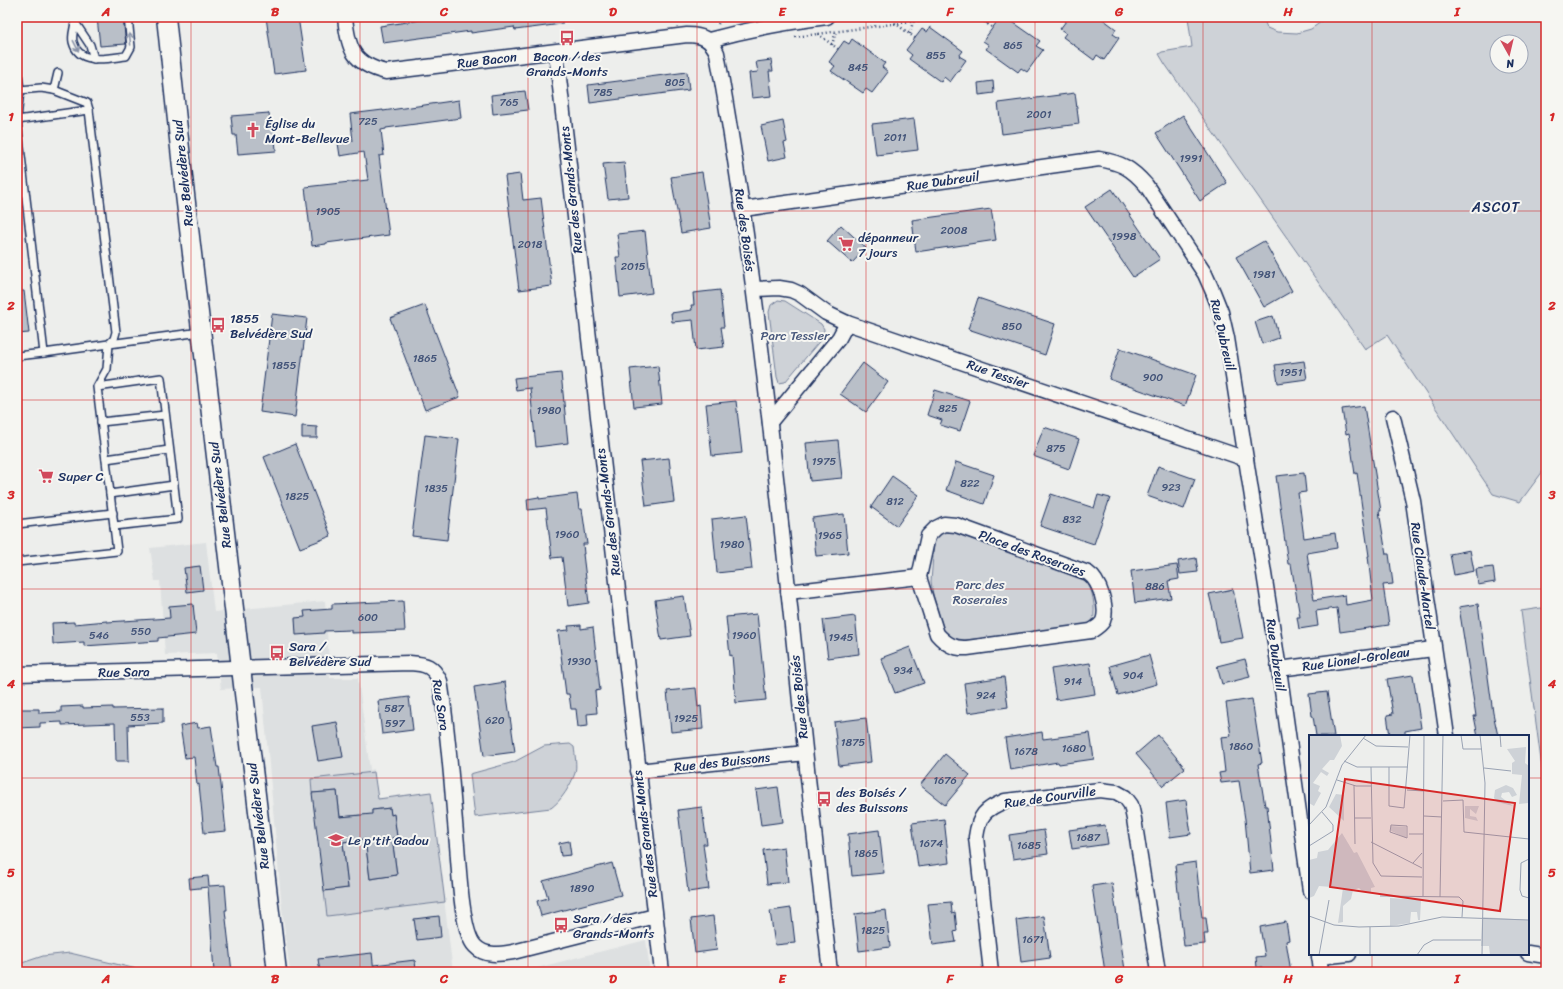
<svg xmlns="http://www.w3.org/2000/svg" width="1563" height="989" font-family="Sriracha,sans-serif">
<rect width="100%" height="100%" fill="#edeeec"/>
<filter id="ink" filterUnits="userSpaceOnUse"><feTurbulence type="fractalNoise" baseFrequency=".025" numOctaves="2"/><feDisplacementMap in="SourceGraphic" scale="8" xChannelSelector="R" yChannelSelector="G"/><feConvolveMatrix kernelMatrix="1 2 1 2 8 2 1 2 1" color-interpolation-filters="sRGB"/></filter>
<g filter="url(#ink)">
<!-- built -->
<g fill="#dde0e1">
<path d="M206,542L214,612L325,601L330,678H358L370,770L374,769L377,799L431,792L453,972H290L282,909L262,687L221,689L217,653L165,655L160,581H155L150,548Z"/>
<path d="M646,940L650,972H521L579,957Z"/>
</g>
<!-- green -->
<g fill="#ced2d7" stroke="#74809a" fill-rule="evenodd">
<path d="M1188,17H1263L1267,28L1277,32L1297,33L1311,29L1328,17H1546V467L1520,502L1493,494L1387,335L1365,349L1165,64L1159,54L1162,52L1192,47ZM1497,42H1521V66H1497Z"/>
<path d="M778,300L785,301L821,324L824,329L823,337L785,382L779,383L777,377L769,312L771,305Z"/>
<path d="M944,532H953L1085,580C1093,588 1096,609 1093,620L1088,624L976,639L964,640L953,638L944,631L933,595L931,581L934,544L936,538Z"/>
<path d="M1541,608L1546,610V798L1521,611Z"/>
<path d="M570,744L574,747C575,755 577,766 575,773C571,785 561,801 551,808L475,817L470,774L514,762L544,746Z"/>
<path d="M374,772L378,799L431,792L445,902L327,916L324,891L348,888L343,842L365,839L370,879L397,875L392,838L397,837L394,815H391L390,808L372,810L373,825L361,827L360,815L340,817L337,791L312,793L311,779Z"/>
<path d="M70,953L149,972H21L19,964L43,956Z"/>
</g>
<!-- building -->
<g fill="#b9bfc8" stroke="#1b2f5e">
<path d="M97,17H123L126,44L100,46Z"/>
<path d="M266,17H298L306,70L274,74Z"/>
<path d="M442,17H562V24L515,30L514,27L471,33V31L383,43L380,26Z"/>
<path d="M1069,17H1100L1116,29L1113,34L1119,38L1104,60L1097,55L1094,60L1063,37L1066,33L1060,29Z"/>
<path d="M1007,18L1040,41L1036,46L1043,50L1027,72L1021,68L1018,72L986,49L989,45L983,41L999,19L1003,22Z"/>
<path d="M930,27L963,51L959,56L966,60L950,82L944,77L941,82L909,59L912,55L906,50L922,29L927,32Z"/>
<path d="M852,39L885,63L882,67L888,72L872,93L866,89L863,93L831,71L835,66L829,62L844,41L849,44Z"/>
<path d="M771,60L773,71H769L772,96L752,98L749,73L758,72L756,62Z"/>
<path d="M687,72L689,90L590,103L588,85Z"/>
<path d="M993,81L994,93L979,95L978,83Z"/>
<path d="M525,91L528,110L493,114L491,95Z"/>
<path d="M1075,93L1079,124L1002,134L998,103Z"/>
<path d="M459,100L461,118L386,128V129L381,130L384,155L379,156L389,235L326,243V244L312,246L305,187L368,180L364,152L340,156L338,143L353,141L350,114L383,110V111Z"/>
<path d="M269,113L270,123H274L276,151L238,154L236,135H233L231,116Z"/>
<path d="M1183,115L1227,183L1200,201L1156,133Z"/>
<path d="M914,119L918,150L876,155L872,124Z"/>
<path d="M783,121L787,142L784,143L787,157L768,161L761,126Z"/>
<path d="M624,162L628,197L608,199L603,164Z"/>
<path d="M702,172L711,228L681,233L671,177Z"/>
<path d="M520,174L523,200L541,198L552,286L519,290L505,176Z"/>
<path d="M1112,189L1160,259L1133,277L1085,207Z"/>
<path d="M991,209L996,240L916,252L912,220Z"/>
<path d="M841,225L866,248L852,263L827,241Z"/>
<path d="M645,231L652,293L620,297L616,257H620L617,234Z"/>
<path d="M1264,241L1292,291L1264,307L1236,257Z"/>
<path d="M720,290L724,327H721L724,347L696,350L693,320L672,322L671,313L692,310L691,305H694L693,293Z"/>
<path d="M17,291H24L29,333L17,334Z"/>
<path d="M978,298L1055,324L1045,355L968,329Z"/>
<path d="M425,305L460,397L425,410L390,318Z"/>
<path d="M272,314L307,318L295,417L260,412Z"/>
<path d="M1273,316L1279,338L1262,344L1255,322Z"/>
<path d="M1120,348L1196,375L1185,406L1109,379Z"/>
<path d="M1304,361L1307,379L1278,383L1275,365Z"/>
<path d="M863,363L888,382L866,412L840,394Z"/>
<path d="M658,366L662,404L634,407L630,369Z"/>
<path d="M561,373L568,443L536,447L530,388L516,390L514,378Z"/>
<path d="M935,390L970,401L960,431L940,425L942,420L927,415Z"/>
<path d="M736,401L742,453L712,456L706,404Z"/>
<path d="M1364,406L1381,511H1379L1386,554H1389L1393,584L1383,585L1389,625L1340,632L1337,608L1316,611L1318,626L1299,629L1297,617H1300L1291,564H1288L1276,476L1304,473L1306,492L1298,493L1304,538L1335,533L1337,548L1307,553L1314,600L1345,595L1346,605L1373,600L1368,556H1369L1357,473L1355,474L1349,433L1346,434L1342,409Z"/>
<path d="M302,426L317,427V438H302Z"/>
<path d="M1044,427L1079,439L1069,469L1033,456Z"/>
<path d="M425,435L459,439L447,540L412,536Z"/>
<path d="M838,440L842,478L810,481L806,443Z"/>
<path d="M295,444L331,536L300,548L264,457Z"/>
<path d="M669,458L674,502L646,506L640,461Z"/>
<path d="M956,462L994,475L984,504L946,490Z"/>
<path d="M1158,466L1195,479L1184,509L1147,496Z"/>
<path d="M892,476L919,495L897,526L871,507Z"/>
<path d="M577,494L579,509H582L587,544H583L584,554H583L589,603L568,606L562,557L552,558L546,508L528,510L527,499L539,497V499Z"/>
<path d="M1051,494L1094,508L1098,495L1110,498L1094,544L1040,526Z"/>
<path d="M844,514L848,553L816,556L812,518Z"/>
<path d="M746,515L752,569L717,573L712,519Z"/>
<path d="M1470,550L1474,571L1454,575L1450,554Z"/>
<path d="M1196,558L1198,572L1180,574L1178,561Z"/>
<path d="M1177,565L1179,579L1168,581L1171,598L1135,603L1131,571Z"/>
<path d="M200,566L203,590L187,592L184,568Z"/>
<path d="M1493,567L1495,582L1478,585L1476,569Z"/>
<path d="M1233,589L1243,638L1219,642L1214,614L1209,594Z"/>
<path d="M684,596L690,636L661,640L655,600Z"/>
<path d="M403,601L405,631L351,633V630L324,631V633L296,635L295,618L305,617L304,611L332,609V604Z"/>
<path d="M193,604L196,634L158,638V641L84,646V642L53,644L52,623L74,622V624L107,621V622L170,618L169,606Z"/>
<path d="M1478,604L1493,713L1498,736H1478L1474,716H1476L1459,607Z"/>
<path d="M757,614L766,700L736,703L732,655L730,656L726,617Z"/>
<path d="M855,616L859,654L828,658L823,620Z"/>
<path d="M581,625V629L593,627L600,690L595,691L597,713L587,714L588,726L578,727L576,709H571L569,694H566L558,631L569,630L568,626Z"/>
<path d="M910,647L924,683L895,693L881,658Z"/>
<path d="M1149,655L1157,684L1118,695L1110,666Z"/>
<path d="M1245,659L1250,677L1222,684L1217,666Z"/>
<path d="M1090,663L1095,694L1056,700L1051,669Z"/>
<path d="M1413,675L1421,728L1405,731V735L1390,736L1387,715L1393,714L1387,679Z"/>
<path d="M1004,677L1008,707L968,713L964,683Z"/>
<path d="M505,682L515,752L484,756L474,687Z"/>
<path d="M696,688L698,707L701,706L703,729L671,732L667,691Z"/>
<path d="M1327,692L1334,736H1316L1313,716H1312L1309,694Z"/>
<path d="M409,697L413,730L382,734L378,701Z"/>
<path d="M1252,699L1262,763L1258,764L1265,806H1267L1274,870L1250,873L1245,819L1239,781L1221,783L1219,773L1225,772L1221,737L1231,736L1226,703Z"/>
<path d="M83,706V708L113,707V709L163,708V723L128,725L129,761H116L115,723L62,725V722L40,723V727L17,728V709H39V713L61,712V707Z"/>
<path d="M866,718L871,762L839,766L834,722Z"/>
<path d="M337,722L343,757L318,761L312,726Z"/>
<path d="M197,723L198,728L211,726L217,767H219L226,831L204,833L199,784L197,785L194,757L185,758L180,726Z"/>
<path d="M1042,732L1043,739L1090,733L1094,759L1059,764L1058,762L1010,770L1005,738Z"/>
<path d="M1158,735L1185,768L1163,786L1136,754Z"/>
<path d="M945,754L970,775L945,805L920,785Z"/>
<path d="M778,787L783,822L761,825L756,790Z"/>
<path d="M337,791L340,817L372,814V810L390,808L391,815L394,814L397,837L392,838L397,875L370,879L365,839L343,842L348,888L324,891L312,793Z"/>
<path d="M1186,800L1191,834L1170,837L1166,803Z"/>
<path d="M702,807L707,844H703L709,889L688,892L678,810Z"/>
<path d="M944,819L949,863L918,867L912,823Z"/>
<path d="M1105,825L1108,844L1072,849L1069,830Z"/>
<path d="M879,830L884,873L852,876L848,834Z"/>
<path d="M1044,830L1048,854L1013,859L1009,835Z"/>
<path d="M569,841L571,855L561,856L559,843Z"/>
<path d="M784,847L788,882L767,884L763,850Z"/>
<path d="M1196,862L1202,918H1206L1208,934H1204L1205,944L1184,946L1175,865Z"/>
<path d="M612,863L621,895L541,916L537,901L548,898L543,881Z"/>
<path d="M208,876L209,886L225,885L227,910H225L232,972H214L208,887L190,889L189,878Z"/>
<path d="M1112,883L1125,970L1105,972L1092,886Z"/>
<path d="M951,902L952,913L955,912L957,931L954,932L956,942L933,945L928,904Z"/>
<path d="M791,908L795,943L775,945L770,911Z"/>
<path d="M886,910L890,947L859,951L855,914Z"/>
<path d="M439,916L441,937L417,940L414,919Z"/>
<path d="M713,916L717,950L695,953L691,919Z"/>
<path d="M1044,916L1050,958L1021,962L1016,920Z"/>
<path d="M1286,922L1289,940L1286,941L1291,972H1263L1262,967L1257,968L1256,957L1265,956L1260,927Z"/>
<path d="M372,953L374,972H320L318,959Z"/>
<path d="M415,960L416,972H375L374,965Z"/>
</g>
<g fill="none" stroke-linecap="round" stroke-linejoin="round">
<!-- service casing -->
<g stroke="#1b2f5e" stroke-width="10">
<g id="service">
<path d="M75,17C76,26 71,34 73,42C79,66 109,58 126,56L131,47L128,17"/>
<path d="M76,24L90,45L94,59"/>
<path d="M17,65L20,90L17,119"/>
<path d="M20,90L41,88L54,90L87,103L89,110"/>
<path d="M54,90L58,73"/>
<path d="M17,120L89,110L116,332L114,339L109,344L44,353L17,121"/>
<path d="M17,356L44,353"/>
<path d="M97,387L161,378L178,519L114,526L97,387L107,369L109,344L201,332"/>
<path d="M101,422L165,415"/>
<path d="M106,459L169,450"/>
<path d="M110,494L174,485"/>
<path d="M17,524L113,513"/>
<path d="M17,562L117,551L114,526"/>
</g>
</g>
<!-- minor casing -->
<g stroke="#1b2f5e" stroke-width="17">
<g id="minor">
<path d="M345,17C348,49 353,64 386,72L687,35C702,35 711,39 717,53C751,240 771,428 791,616C803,735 816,853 830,972"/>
<path d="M709,40C749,29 786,22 827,17"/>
<path d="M556,52L662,972"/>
<path d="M743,209L1099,159C1122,163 1131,168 1146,185L1205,274L1213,292L1221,312L1227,338L1279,669L1310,891"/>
<path d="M754,289L779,288L791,290L800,294L826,313L847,323L1246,459"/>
<path d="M1393,417L1413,501L1447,736"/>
<path d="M770,422L839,338L847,323"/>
<path d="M944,524L956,525L1088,573C1100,581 1108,608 1103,621C1100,626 1096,628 1091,631L967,648C954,649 946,644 937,634L919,577L928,536L936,528Z"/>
<path d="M788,592L919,577"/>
<path d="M1279,669L1433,649"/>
<path d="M17,674L410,663C426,664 433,666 440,681C449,735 452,791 457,845C459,867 461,932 475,946C485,957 500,954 513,952L655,916"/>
<path d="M638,771L805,753"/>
<path d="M1528,953L1546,956"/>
<path d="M1319,954L1321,972"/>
<path d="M1319,957L1349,954"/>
<path d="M991,972L976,837C979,815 985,809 1005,801L1100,790L1116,792L1125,797L1131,805L1134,819L1158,972"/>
</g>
</g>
<!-- tertiary casing -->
<g stroke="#1b2f5e" stroke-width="21">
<path id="tertiary" d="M166,17L184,186L277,972"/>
</g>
<!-- path -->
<g stroke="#1b2f5e" stroke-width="2.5" stroke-dasharray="1 3" stroke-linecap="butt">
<path d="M978,17L993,28"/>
<path d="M895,23L915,38"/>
<path d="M718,24L722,17"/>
<path d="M987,24L989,17"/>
<path d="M818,34L838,49"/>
<path d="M910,34L913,21"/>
<path d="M795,37L945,17"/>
<path d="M832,45L836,31"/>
</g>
<!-- service -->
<use href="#service" stroke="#f6f6f2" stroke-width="7"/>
<!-- minor -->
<use href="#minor" stroke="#f6f6f2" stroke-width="14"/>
<!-- tertiary -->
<use href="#tertiary" stroke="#f6f6f2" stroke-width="18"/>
</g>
<!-- one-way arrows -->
<defs><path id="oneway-shaft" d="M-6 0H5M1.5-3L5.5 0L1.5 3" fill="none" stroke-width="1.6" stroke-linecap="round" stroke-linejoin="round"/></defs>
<g stroke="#8892a8">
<use href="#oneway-shaft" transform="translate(130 39) rotate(-96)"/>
<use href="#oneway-shaft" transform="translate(76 46) rotate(63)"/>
</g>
</g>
<!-- grid -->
<path fill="none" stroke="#d62828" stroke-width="1" stroke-opacity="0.55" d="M191,17V972M360,17V972M528,17V972M697,17V972M866,17V972M1035,17V972M1203,17V972M1372,17V736M17,211H1546M17,400H1546M17,589H1546M17,778H1310M1528,778H1546M1372,954V972"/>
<!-- icons -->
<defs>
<g id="bus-bare" transform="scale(1.2)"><path d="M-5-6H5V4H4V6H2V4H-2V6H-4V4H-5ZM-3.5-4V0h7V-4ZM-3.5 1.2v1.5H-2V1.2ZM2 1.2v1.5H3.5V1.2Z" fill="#d1495b" stroke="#f6f6f2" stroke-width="2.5" paint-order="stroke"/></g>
<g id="church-bare" transform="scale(1.2)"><path d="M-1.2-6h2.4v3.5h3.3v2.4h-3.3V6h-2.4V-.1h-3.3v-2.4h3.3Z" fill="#d1495b" stroke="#f6f6f2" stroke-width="2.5" paint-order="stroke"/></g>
<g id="supermarket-bare" transform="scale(1.2)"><path d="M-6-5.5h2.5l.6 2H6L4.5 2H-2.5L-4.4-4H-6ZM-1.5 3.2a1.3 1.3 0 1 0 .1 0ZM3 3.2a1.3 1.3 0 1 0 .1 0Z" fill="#d1495b" stroke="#f6f6f2" stroke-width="2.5" paint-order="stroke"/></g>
<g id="school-bare" transform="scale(1.2)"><path d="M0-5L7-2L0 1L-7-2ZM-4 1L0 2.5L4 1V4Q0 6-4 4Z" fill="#d1495b" stroke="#f6f6f2" stroke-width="2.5" paint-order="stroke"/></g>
</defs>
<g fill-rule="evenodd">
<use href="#bus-bare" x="567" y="38"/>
<use href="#church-bare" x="253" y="130"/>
<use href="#supermarket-bare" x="846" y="244"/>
<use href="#bus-bare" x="218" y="325"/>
<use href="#supermarket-bare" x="46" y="476"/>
<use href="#bus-bare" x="277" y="653"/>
<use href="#bus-bare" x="824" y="799"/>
<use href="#school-bare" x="336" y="840"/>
<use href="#bus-bare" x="561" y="925"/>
</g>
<g text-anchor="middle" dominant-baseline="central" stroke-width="4" stroke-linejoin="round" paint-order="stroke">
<!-- number labels -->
<g font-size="11" fill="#425378">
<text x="1013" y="45">865</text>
<text x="936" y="55">855</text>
<text x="858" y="67">845</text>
<text x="675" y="82">805</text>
<text x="603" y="92">785</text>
<text x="509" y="102">765</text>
<text x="1039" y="114">2001</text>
<text x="368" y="121">725</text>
<text x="895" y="137">2011</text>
<text x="1191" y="158">1991</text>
<text x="328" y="211">1905</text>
<text x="954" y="230">2008</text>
<text x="1124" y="236">1998</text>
<text x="530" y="244">2018</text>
<text x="633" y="266">2015</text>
<text x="1264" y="274">1981</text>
<text x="1012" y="326">850</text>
<text x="425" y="358">1865</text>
<text x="284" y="365">1855</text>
<text x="1291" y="372">1951</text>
<text x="1153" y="377">900</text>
<text x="948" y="408">825</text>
<text x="549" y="410">1980</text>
<text x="1056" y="448">875</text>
<text x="824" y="461">1975</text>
<text x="970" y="483">822</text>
<text x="1171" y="487">923</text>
<text x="436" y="488">1835</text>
<text x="297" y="496">1825</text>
<text x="895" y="501">812</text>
<text x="1072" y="519">832</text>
<text x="567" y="534">1960</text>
<text x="830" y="535">1965</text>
<text x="732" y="544">1980</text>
<text x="1155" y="586">886</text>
<text x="368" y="617">600</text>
<text x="141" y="631">550</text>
<text x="99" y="635">546</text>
<text x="744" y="635">1960</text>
<text x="841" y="637">1945</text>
<text x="579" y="661">1930</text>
<text x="903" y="670">934</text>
<text x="1133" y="675">904</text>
<text x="1073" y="681">914</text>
<text x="986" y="695">924</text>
<text x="394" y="708">587</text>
<text x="140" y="717">553</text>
<text x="686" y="718">1925</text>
<text x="495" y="720">620</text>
<text x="395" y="723">597</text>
<text x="853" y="742">1875</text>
<text x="1241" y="746">1860</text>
<text x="1074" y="748">1680</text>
<text x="1026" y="751">1678</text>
<text x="945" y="780">1676</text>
<text x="1088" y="837">1687</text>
<text x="931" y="843">1674</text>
<text x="1029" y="845">1685</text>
<text x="866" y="853">1865</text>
<text x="582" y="888">1890</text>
<text x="873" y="930">1825</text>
<text x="1033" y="939">1671</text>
</g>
<!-- poi labels -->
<g font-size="13" fill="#1b2f5e" stroke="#f6f6f2" text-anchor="start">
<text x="567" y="56" text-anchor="middle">Bacon / des<tspan x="567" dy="15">Grands-Monts</tspan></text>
<text x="265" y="123">Église du<tspan x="265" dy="15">Mont-Bellevue</tspan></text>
<text x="858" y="237">dépanneur<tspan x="858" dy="15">7 jours</tspan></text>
<text x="230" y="318">1855<tspan x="230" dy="15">Belvédère Sud</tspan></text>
<text x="58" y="476">Super C</text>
<text x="289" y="646">Sara /<tspan x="289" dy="15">Belvédère Sud</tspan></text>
<text x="836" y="792">des Boisés /<tspan x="836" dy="15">des Buissons</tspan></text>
<text x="348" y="840">Le p'tit Gadou</text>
<text x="573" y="918">Sara / des<tspan x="573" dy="15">Grands-Monts</tspan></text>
</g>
<!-- street labels -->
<g font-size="13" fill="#1b2f5e" stroke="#f6f6f2">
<text transform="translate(487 60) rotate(-7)">Rue Bacon</text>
<text transform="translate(183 173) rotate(-96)">Rue Belvédère Sud</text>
<text transform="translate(943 181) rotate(-8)">Rue Dubreuil</text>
<text transform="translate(571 190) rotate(-96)">Rue des Grands-Monts</text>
<text transform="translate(745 230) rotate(82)">Rue des Boisés</text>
<text transform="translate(1223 335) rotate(77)">Rue Dubreuil</text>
<text transform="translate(998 374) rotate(19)">Rue Tessier</text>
<text transform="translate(220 495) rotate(-97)">Rue Belvédère Sud</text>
<text transform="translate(608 512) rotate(-97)">Rue des Grands-Monts</text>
<text transform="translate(1032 553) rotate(20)">Place des Roseraies</text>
<text transform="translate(1423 576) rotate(82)">Rue Claude-Martel</text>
<text transform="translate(1276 655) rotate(82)">Rue Dubreuil</text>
<text transform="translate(1356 659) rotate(-8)">Rue Lionel-Groleau</text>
<text transform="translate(124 672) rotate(-1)">Rue Sara</text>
<text transform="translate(799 697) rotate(-96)">Rue des Boisés</text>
<text transform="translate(441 705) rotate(81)">Rue Sara</text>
<text transform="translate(722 762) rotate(-6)">Rue des Buissons</text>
<text transform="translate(1050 797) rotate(-8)">Rue de Courville</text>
<text transform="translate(258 816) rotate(-97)">Rue Belvédère Sud</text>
<text transform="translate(645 834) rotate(-97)">Rue des Grands-Monts</text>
</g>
<!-- park labels -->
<g font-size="13" fill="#48587c" stroke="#f6f6f2">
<text x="795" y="335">Parc Tessier</text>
<text x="980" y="584">Parc des<tspan x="980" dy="15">Roseraies</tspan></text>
</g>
<!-- neighbourhood labels -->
<g font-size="14" letter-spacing="1" fill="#1b2f5e" stroke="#f6f6f2">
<text x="1496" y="207">ASCOT</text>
</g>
</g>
<!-- overview -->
<g transform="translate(1309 735)">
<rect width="220" height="220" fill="#edeeec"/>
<path d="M0,0H31L33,11L25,25H21L13,34L20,38L18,41L12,37L4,48L11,51L9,56L12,58L5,71L0,68ZM217,12L216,28L220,31V65L219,68L210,69L213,40L203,39V28L206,26L198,14ZM197,50L204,53L208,60L203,62L200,57L193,58L192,62L204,71L188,67L185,63L186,55ZM27,59L35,60V86L20,72ZM156,71H170L167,79L161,74V81L167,82L169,86L156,83ZM82,91L97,92V103L82,96ZM33,98L45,118L48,117L66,152L62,153V158L54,157L50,153L44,155L42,164L34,171V187L29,188L34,153L10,151L5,161L0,163V125L8,123L9,117L19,115ZM81,163L112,165L111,185H109L108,177H102L101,188L81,191ZM173,182L220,185V220H181L180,211H172Z" fill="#ced2d7"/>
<path fill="none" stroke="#99a2b3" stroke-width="1" d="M152,0L154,14H173M171,0L176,48L173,220M191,0L192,12M54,3L67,11L99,12M35,26L48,32H99M62,32L64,128L72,141L113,142M80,32V71L95,73L101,0M175,33L202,36M28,45L47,51H62M45,50L46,109M98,55L115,56M134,66L154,65L155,97L220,104M115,81L133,82M45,83H62M0,90L17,72L33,30L57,0M82,90L98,91V103L81,97ZM100,99H114M62,107L113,133M0,111L24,96V90L13,77M220,124L212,128L211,155L213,161L220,163M104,128L113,118M71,161L150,162L154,166L153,182M114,161L115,0M131,162L134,0M0,181L25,190L50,192L90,191L133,182L220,185M10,220L20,165M61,220V192M108,220L115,210L124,205H172"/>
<path fill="#d62828" fill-opacity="0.15" stroke="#d62828" stroke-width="2" d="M36,44L206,68L191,176L21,152Z"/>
<rect width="220" height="220" fill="none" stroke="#1b2f5e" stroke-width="2"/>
</g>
<!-- margin -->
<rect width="1563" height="989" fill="none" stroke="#f6f6f2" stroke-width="44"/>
<!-- north arrow -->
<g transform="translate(1509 54) rotate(172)"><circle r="19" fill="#f6f6f2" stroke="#9ea6b7"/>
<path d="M0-3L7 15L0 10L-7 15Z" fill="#d1495b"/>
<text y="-6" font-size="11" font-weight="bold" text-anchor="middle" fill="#1b2f5e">N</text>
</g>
<rect x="22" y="22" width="1519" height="945" fill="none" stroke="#d62828" stroke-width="1.5"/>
<g font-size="13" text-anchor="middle" font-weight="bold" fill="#d62828">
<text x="106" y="16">A</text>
<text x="275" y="16">B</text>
<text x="444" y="16">C</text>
<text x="613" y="16">D</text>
<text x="782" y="16">E</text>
<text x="950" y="16">F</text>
<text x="1119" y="16">G</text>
<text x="1288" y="16">H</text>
<text x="1457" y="16">I</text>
<text x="11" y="121">1</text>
<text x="1552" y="121">1</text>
<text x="11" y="310">2</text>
<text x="1552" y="310">2</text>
<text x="11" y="499">3</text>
<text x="1552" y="499">3</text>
<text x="11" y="688">4</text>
<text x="1552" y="688">4</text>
<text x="11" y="877">5</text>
<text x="1552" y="877">5</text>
<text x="106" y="983">A</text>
<text x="275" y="983">B</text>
<text x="444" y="983">C</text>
<text x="613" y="983">D</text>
<text x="782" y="983">E</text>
<text x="950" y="983">F</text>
<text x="1119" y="983">G</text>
<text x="1288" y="983">H</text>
<text x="1457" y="983">I</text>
</g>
</svg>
